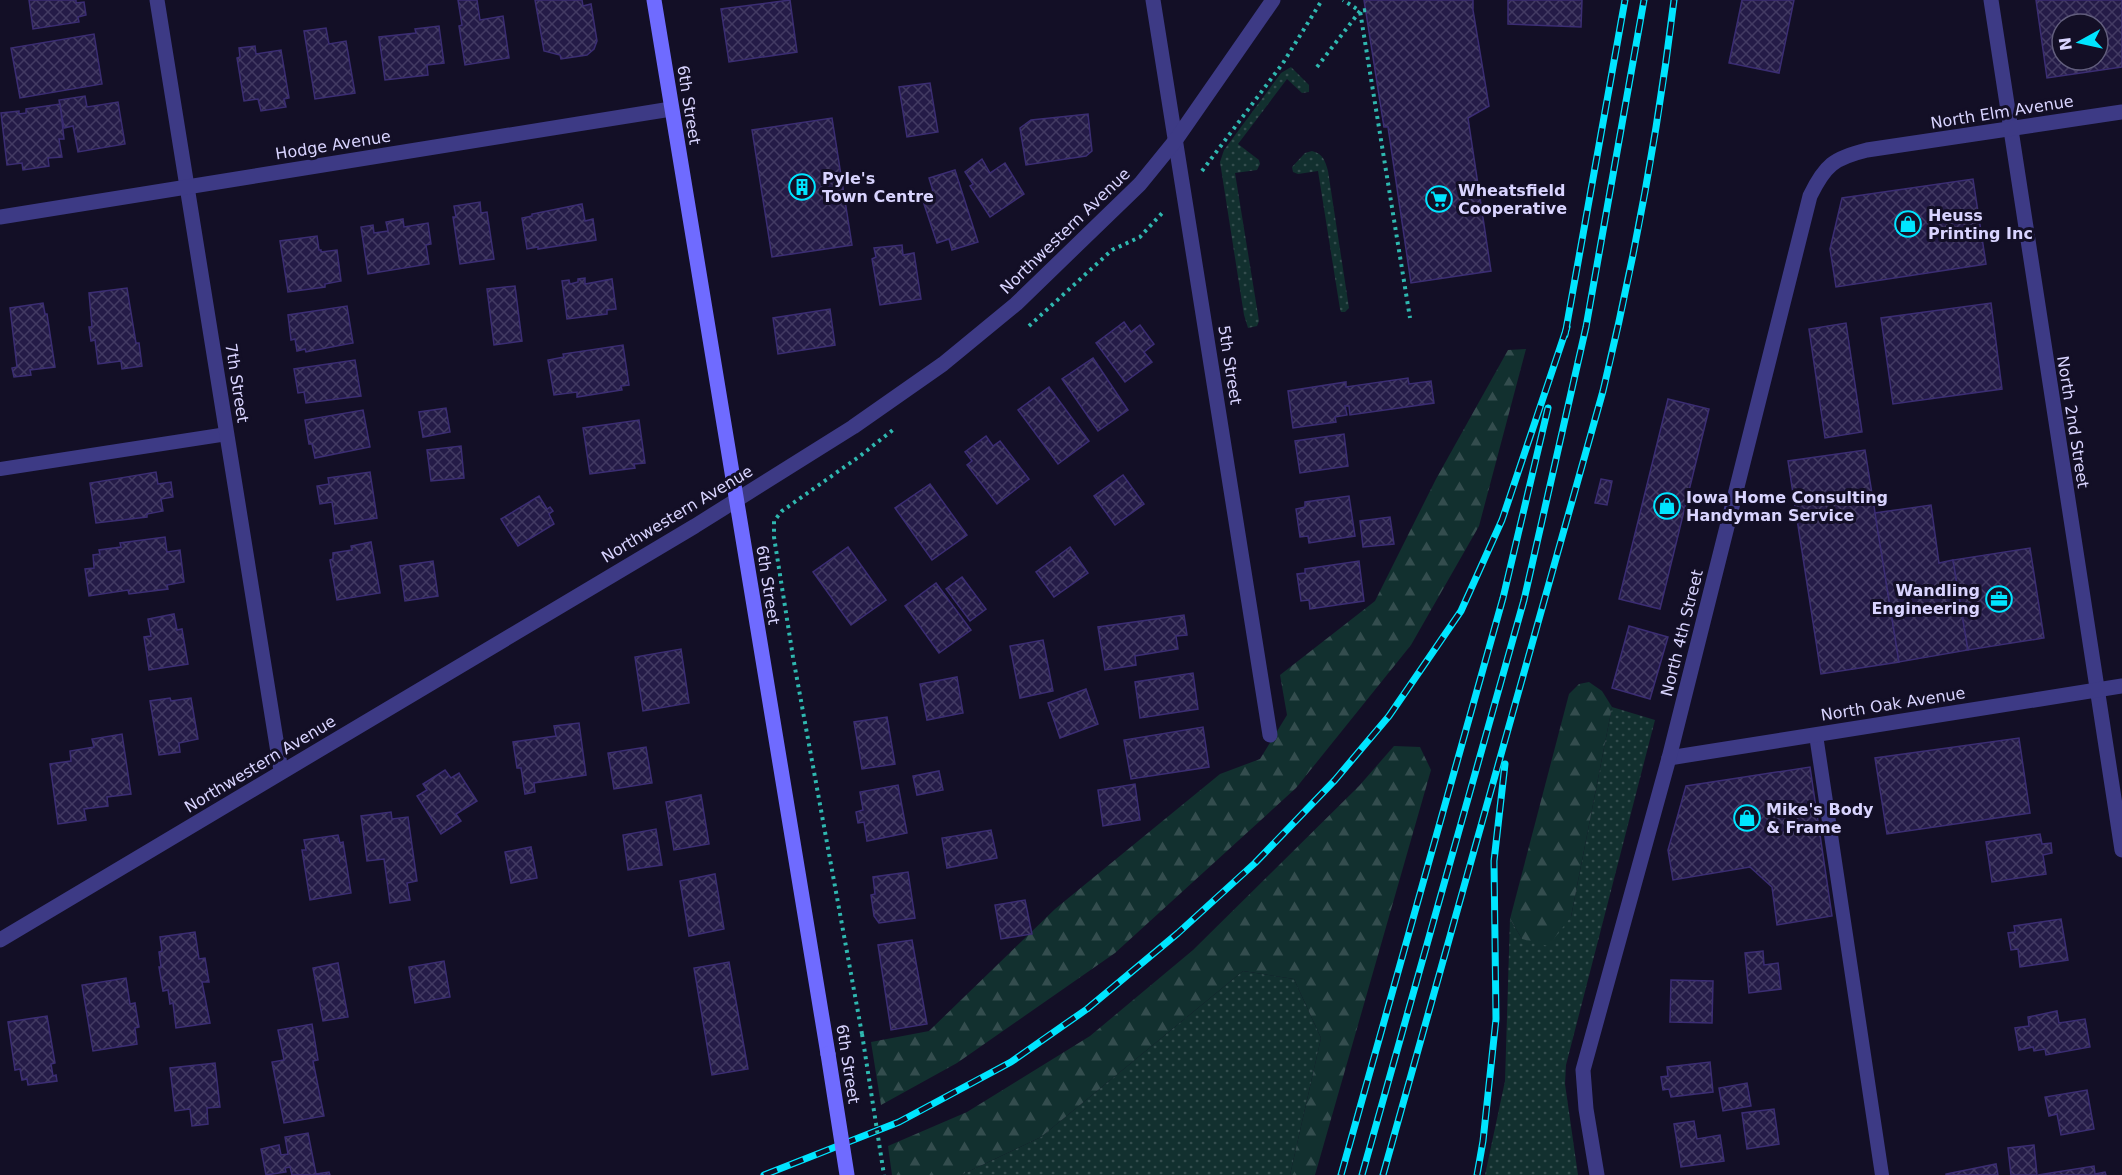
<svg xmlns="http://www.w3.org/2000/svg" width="2122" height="1175" font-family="'DejaVu Sans',sans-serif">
<defs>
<pattern id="grass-dots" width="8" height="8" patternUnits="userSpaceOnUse" patternTransform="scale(1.5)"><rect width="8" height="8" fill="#12302f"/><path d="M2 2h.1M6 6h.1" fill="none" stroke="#344d4e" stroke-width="1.8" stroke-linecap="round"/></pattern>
<pattern id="forest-firs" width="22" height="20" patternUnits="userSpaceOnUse" patternTransform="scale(1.5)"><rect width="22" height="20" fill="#12302f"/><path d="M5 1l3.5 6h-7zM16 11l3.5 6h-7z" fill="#344d4e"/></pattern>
<pattern id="building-cross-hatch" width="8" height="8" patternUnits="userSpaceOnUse" patternTransform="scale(1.5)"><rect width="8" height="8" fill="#241b47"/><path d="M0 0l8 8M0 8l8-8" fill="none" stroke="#433b63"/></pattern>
</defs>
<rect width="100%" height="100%" fill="#130f26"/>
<!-- grass -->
<g fill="url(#grass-dots)">
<path d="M1291,67L1309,85V92L1302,93L1287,79L1238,144L1259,160L1260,164L1257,170L1235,173L1259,321L1257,326L1248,328L1244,315L1220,162L1224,150L1281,73Z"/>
<path d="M1312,151C1323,154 1325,160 1328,171L1349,308L1345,312H1341L1340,309L1318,171L1298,174L1293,172L1292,167L1305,153Z"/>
<path d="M1612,707L1655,720L1566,1065L1565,1084L1578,1175H1485L1505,1081L1510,919L1522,939L1571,917Z"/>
<path d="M1243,971L1294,979L1321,1038L1290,1175H961L1041,1137Z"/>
</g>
<!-- forest -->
<g fill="url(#forest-firs)">
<path d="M1526,349L1479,526L1411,645L1296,788L1115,953L957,1063L881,1105L871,1042L929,1031L1055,909L1220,774L1260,759L1287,715L1280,675L1375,601L1436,479L1508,350Z"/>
<path d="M1589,682L1602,691L1612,707L1571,917L1548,946L1522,939L1510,919L1569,694L1579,684Z"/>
<path d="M1394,746L1420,747L1431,770L1315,1175H1290L1321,1038L1294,979L1243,971L1041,1137L961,1175H892L888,1146L967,1112L1090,1036L1193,950L1359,786Z"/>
</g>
<!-- building -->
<g fill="url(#building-cross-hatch)" stroke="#3b2d73" stroke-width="1.5" fill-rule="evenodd">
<path d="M29,0H76V3L84,2L86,15L78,17L79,22L33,29Z"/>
<path d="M458,0H477L480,20L503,16L509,58L465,65L459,26L462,25Z"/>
<path d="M535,0H582L583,6L591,4L597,41L594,49L587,55L561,59L560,55L544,51Z"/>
<path d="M790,0L797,52L729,62L721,9Z"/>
<path d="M1364,0H1473V10L1489,106L1468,118L1491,271L1411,283L1388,127H1384Z"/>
<path d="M1508,0H1582L1581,27L1508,24Z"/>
<path d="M1742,0H1794L1779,73L1729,63Z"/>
<path d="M2036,0H2122V67L2047,78ZM2062,24H2098V60H2062Z"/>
<path d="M439,26L444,63L427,65L428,75L385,80L379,37L416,33L415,29Z"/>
<path d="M326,28L329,44L346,41L355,93L315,99L304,31Z"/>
<path d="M94,34L102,84L20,98L11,48Z"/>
<path d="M255,46L256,54L281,50L289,98L284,99L286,107L261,111L258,99L244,101L237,58L240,57L239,48Z"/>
<path d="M930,83L938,132L907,137L899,87Z"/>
<path d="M85,96L87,107L118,102L125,144L78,152L73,126L64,128L59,100Z"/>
<path d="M60,104L64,139H59L62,157L48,158L49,166L23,170L22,163L7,165L1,113L19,111V114L26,113V109Z"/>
<path d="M1088,114L1092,151L1086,156L1026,165L1020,128L1031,120Z"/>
<path d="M832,118L852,245L772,257L752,130Z"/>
<path d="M982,159L990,173L1005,163L1024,194L990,217L970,186L973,184L965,172Z"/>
<path d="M955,170L978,242L952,250L949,239L937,243L921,195L933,191L929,178Z"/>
<path d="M1973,179L1986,264L1836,287L1830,249L1842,198Z"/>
<path d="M480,202L481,213L487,212L494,259L460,264L453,217H456L454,206Z"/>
<path d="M582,204L585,221L593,219L596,240L538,249V247L527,249L522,218L532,216V214Z"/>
<path d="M403,219L404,227L428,223L431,244L426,245L429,264L368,274L361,227L373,225L374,233L388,231L386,222Z"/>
<path d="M317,236L319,250H321V252L337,250L341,281L325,284V287L288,292L280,241Z"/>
<path d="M902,245L903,255L914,253L921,299L880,305L872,259L876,257L874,248Z"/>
<path d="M585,278V284L612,279L616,309L607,310V314L567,319L562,281L569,280L570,284L578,282V279Z"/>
<path d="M515,286L522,341L494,345L487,289Z"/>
<path d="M127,288L136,343H139L142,366L122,369L121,361L98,364L95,340L91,341L89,327H92L89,293Z"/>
<path d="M43,303L45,314H47L55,367L30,370L31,375L14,377L12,368L17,367L10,308Z"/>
<path d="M1991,303L2002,389L1893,404L1881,318Z"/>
<path d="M347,306L353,343L306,352L305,349L297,351L295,339L291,340L288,315Z"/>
<path d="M830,309L835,345L778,354L773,318Z"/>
<path d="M1124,322L1131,332L1140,325L1154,344L1144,352L1152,362L1125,382L1096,343Z"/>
<path d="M1846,323L1862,432L1825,438L1809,329Z"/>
<path d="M623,345L629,385L621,386L622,390L577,397V392L554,395L548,360L564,357L563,354Z"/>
<path d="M1093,358L1128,410L1098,431L1062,379Z"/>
<path d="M355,360L361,396L306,403L304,392L298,393L294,369Z"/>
<path d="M1408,378L1409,384L1431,381L1434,403L1350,415L1349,406H1345L1347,415L1335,417L1336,422L1293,428L1288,391L1346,382V387Z"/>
<path d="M1049,387L1089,441L1058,464L1018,410Z"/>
<path d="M1668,399L1709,409L1660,609L1619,599Z"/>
<path d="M446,408L450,432L423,437L419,412Z"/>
<path d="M363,410L370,447L315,458L312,444H309L305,420Z"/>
<path d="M639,420L645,463L634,464L635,468L590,474L583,428Z"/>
<path d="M1344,434L1348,466L1300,473L1295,441Z"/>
<path d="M986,436L993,446L1000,441L1029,479L997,504L967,465L972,461L965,452Z"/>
<path d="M461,446L464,478L431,481L427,450Z"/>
<path d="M1865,450L1899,662L1821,674L1788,461Z"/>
<path d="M156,472L158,484L171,482L173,497L161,499L163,511L147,514V517L96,523L90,483Z"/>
<path d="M370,472L377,518L335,524L332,502L320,504L317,486L329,484L328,478Z"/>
<path d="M1123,475L1144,504L1115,525L1094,496Z"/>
<path d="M1601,479L1612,481L1607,505L1595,503Z"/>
<path d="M930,484L967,535L932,560L895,508Z"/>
<path d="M539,496L547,509L550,507L553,511L549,514L554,524L518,546L501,519Z"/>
<path d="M1349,496L1355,536L1309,543L1308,536L1300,537L1296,509L1305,507V502Z"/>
<path d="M1931,505L1939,563L1953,560L1968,650L1899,662L1875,513Z"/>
<path d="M1390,517L1394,544L1363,547L1360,521Z"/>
<path d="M165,537L167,552L180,550L184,582L167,585L168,589L129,594L128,590L89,596L85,569L94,568L93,555L100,554L99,550L121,547L120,543Z"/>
<path d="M371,542L380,593L337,600L330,560L333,559V553L352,550L351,546Z"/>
<path d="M848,547L886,600L851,625L813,572Z"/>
<path d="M1070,547L1088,573L1054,597L1036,572Z"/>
<path d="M2030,548L2044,638L1968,650L1953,560Z"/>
<path d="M433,561L438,596L405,601L400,566Z"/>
<path d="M1359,561L1364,601L1310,609L1309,600L1301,601L1297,574L1305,573V569Z"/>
<path d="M962,577L986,609L970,621L946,589Z"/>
<path d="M936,583L971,630L939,653L905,606Z"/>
<path d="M174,614L177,630L182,629L188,664L149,670L144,637L151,636L148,619Z"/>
<path d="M1184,615L1187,635L1176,636L1178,649L1135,656L1136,665L1105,670L1098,627Z"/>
<path d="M1629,626L1668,637L1650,699L1612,688Z"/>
<path d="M1043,640L1053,691L1020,698L1010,646Z"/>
<path d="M681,649L689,703L643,711L635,657Z"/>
<path d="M1193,673L1198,709L1140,718L1135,682Z"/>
<path d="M957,677L963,713L927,720L920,684Z"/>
<path d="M1086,689L1098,724L1060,738L1048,703Z"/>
<path d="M170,698L171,701L191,698L198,739L179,743L180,752L159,755L150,701Z"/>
<path d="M887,717L895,764L862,769L854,722Z"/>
<path d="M579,723L586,775L534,783L535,792L525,794L521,768H517L513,742L556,736L554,726Z"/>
<path d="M1203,727L1209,767L1131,779L1124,740Z"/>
<path d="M122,734L131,794L107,797L108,806L84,809L86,820L58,824L50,764L71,761L70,751L94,747L92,739Z"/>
<path d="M2019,738L2030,813L1887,834L1875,758Z"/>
<path d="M646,747L652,783L614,789L608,753Z"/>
<path d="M1810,767L1832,916L1777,925L1772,887L1750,867L1673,880L1668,850L1686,786Z"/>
<path d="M445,770L451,778L459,773L477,801L456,814L461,821L441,834L417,796L427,790L423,784Z"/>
<path d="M939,771L943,790L917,795L913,776Z"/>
<path d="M1135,784L1140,820L1103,826L1098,790Z"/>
<path d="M898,785L907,833L867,841L864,822L858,823L856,812L863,810L860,792Z"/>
<path d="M701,795L709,844L674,850L666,802Z"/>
<path d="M391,812L392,819L408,817L417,881L407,883L410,900L390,903L384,859L367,861L361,816Z"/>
<path d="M656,829L662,865L628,870L623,835Z"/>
<path d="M991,830L997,858L947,868L942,838Z"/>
<path d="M2040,834L2042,844L2051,843L2052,853L2043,855L2046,874L1992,882L1986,842Z"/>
<path d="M338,835L340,843L343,842L351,893L310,900L302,850H306L304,840Z"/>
<path d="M531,847L537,878L511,883L505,852Z"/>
<path d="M908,872L915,918L879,923L874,916L871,895L875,894L873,877Z"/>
<path d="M715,874L724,929L689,936L680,881Z"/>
<path d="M1025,900L1032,934L1001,939L995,905Z"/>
<path d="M2061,919L2068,960L2020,967L2018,949L2011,950L2008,933L2015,932L2014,926Z"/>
<path d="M195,932L199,959L205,958L209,982H202L210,1023L176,1028L173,1003L170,1004L168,990L163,991L159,967H161L159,952L162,951L160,937Z"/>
<path d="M912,940L927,1024L891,1030L878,945Z"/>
<path d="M1763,951L1764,965L1778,963L1781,989L1749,993L1745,953Z"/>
<path d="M444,961L450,997L415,1003L409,967Z"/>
<path d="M729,962L748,1069L712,1075L694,968Z"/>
<path d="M338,963L348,1017L323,1021L313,968Z"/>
<path d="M126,978L130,1004L135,1003L139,1027L135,1028L137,1044L93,1051L82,985Z"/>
<path d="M1671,980L1713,981L1712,1023L1670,1022Z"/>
<path d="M2057,1011L2059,1023L2085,1019L2090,1047L2046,1055L2045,1049L2034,1051L2033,1047L2019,1050L2015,1028L2029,1026L2028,1017Z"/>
<path d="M47,1016L55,1063L51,1064L53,1076L56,1075L57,1081L28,1085L27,1079L22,1080L20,1069L15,1070L8,1022Z"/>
<path d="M312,1024L318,1060L313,1061L324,1116L284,1123L272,1062L284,1060L278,1030Z"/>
<path d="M1710,1062L1713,1092L1671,1097L1669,1089L1663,1090L1661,1077L1668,1076L1667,1067Z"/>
<path d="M215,1063L220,1107L207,1108L208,1124L192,1126L190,1109L175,1111L170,1068Z"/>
<path d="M1747,1083L1751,1106L1723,1111L1719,1088Z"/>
<path d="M2087,1090L2094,1129L2061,1135L2057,1114L2049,1116L2045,1097Z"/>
<path d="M1774,1109L1779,1144L1747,1149L1742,1113Z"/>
<path d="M1694,1121L1697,1139L1720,1135L1724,1161L1681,1167L1674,1124Z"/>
<path d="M308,1133L316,1174L329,1172L330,1175H292L290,1167L285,1168L286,1172L266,1175L261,1149L279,1145L281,1155L288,1154L285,1137Z"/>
<path d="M2034,1145L2037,1175H2011L2008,1148Z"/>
<path d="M1996,1164L1998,1175H1946V1174Z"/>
<path d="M2094,1166L2095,1174L2105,1172L2106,1175H2038Z"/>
</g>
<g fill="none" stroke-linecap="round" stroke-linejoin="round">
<!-- path -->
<g stroke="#2fb8b0" stroke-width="4" stroke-dasharray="3 4.5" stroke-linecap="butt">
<path d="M1366,10L1360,11L1410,318"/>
<path d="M1317,67L1360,11L1343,0"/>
<path d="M1202,171L1283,63L1322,0"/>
<path d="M1029,326L1112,250L1140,237L1164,211"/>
<path d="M862,1034L793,657L774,537V521L782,511L860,456L894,429"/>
</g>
<!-- service -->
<g stroke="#3d3a85" stroke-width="14">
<path d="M0,469L227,434"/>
<path d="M1816,735L1882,1175"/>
</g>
<!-- minor -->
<g stroke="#3d3a85" stroke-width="15">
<path d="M157,0L281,771"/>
<path d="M1153,0L1270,735"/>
<path d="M1991,0L2122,850"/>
<path d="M0,217L671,109"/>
<path d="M1669,758L2122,686"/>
<path d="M1597,1175L1586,1109L1583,1070L1669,758L1810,196C1825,165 1834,158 1867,150L2122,112"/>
</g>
<!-- tertiary -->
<path stroke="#3d3a85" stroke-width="15" d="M0,940L695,526L853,427L943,364L1016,304L1140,184L1175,141L1273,0"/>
<!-- secondary -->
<path stroke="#6f6bff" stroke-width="15" d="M654,0L828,1054"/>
<!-- rail casing -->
<g stroke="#00e5ff" stroke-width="7">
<g id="rail">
<path d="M1565,335L1625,0"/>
<path d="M764,1175L899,1122L1011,1062L1087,1009L1178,933L1255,863L1335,780L1389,716L1461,611L1502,520L1567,327"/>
<path d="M1341,1175L1503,598L1548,408"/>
<path d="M1362,1175L1524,600L1586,327L1644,0"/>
<path d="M1383,1175L1603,391C1634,262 1658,132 1674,0"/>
<path d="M1477,1175L1483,1141L1496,1019L1494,861L1505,764"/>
</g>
</g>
<!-- rail -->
<use href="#rail" stroke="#130f26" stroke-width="4.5" stroke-dasharray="14" stroke-linecap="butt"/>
<!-- path-bridge -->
<path stroke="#2fb8b0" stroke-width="4" stroke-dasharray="3 4.5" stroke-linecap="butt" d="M862,1034L884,1175"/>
<!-- secondary-bridge -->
<path stroke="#6f6bff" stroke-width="15" d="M828,1054L847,1175"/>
</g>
<!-- icons -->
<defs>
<g id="building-ring" transform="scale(1.35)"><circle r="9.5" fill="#130f26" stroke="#00e5ff" stroke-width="1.5"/><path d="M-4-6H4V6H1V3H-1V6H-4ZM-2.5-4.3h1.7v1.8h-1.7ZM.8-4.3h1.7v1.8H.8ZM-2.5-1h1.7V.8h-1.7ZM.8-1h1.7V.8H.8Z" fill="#00e5ff"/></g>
<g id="supermarket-ring" transform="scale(1.35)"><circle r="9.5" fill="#130f26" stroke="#00e5ff" stroke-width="1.5"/><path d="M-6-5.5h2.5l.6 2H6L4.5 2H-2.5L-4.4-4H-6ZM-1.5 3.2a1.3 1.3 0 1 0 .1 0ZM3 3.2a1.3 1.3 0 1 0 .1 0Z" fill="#00e5ff"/></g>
<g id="shop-ring" transform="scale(1.35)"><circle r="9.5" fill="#130f26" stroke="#00e5ff" stroke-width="1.5"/><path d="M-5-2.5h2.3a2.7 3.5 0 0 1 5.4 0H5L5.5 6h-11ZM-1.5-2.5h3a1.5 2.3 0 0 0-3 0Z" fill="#00e5ff"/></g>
<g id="office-ring" transform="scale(1.35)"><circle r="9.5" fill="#130f26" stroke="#00e5ff" stroke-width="1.5"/><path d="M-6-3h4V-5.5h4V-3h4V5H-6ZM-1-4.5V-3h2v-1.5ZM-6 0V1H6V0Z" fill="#00e5ff"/></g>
</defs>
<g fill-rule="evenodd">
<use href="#building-ring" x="802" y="187"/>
<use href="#supermarket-ring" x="1439" y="199"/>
<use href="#shop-ring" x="1908" y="224"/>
<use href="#shop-ring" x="1667" y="506"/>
<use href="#office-ring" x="1999" y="599"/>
<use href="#shop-ring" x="1747" y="818"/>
</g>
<g text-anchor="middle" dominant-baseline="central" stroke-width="6" stroke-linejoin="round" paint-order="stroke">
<!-- street labels -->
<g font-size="16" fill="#d9d4ff" stroke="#130f26">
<text transform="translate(689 105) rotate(81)">6th Street</text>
<text transform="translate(2002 112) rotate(-9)">North Elm Avenue</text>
<text transform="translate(333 145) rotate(-9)">Hodge Avenue</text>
<text transform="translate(1065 231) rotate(-44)">Northwestern Avenue</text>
<text transform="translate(1230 365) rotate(81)">5th Street</text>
<text transform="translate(237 383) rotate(81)">7th Street</text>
<text transform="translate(2073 422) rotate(81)">North 2nd Street</text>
<text transform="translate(677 514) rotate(-31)">Northwestern Avenue</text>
<text transform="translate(768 585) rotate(81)">6th Street</text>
<text transform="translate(1682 633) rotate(-76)">North 4th Street</text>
<text transform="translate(1893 704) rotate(-9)">North Oak Avenue</text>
<text transform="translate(260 764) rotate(-31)">Northwestern Avenue</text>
<text transform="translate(848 1064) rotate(81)">6th Street</text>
</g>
<!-- poi labels -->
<g font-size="16" font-weight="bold" fill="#d9d4ff" stroke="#130f26" text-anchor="start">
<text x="822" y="178">Pyle's<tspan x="822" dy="18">Town Centre</tspan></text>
<text x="1458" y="190">Wheatsfield<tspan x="1458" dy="18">Cooperative</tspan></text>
<text x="1928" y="215">Heuss<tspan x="1928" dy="18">Printing Inc</tspan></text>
<text x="1686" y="497">Iowa Home Consulting<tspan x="1686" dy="18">Handyman Service</tspan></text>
<text x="1980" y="590" text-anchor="end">Wandling<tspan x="1980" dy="18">Engineering</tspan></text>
<text x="1766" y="809">Mike's Body<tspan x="1766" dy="18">&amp; Frame</tspan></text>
</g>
</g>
<!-- north arrow -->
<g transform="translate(2080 42) rotate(262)"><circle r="28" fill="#130f26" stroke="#625e7d" stroke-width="1.5"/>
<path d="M0-4.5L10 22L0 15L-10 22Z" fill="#00e5ff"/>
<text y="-9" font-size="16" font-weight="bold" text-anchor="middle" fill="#d9d4ff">N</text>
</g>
</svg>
